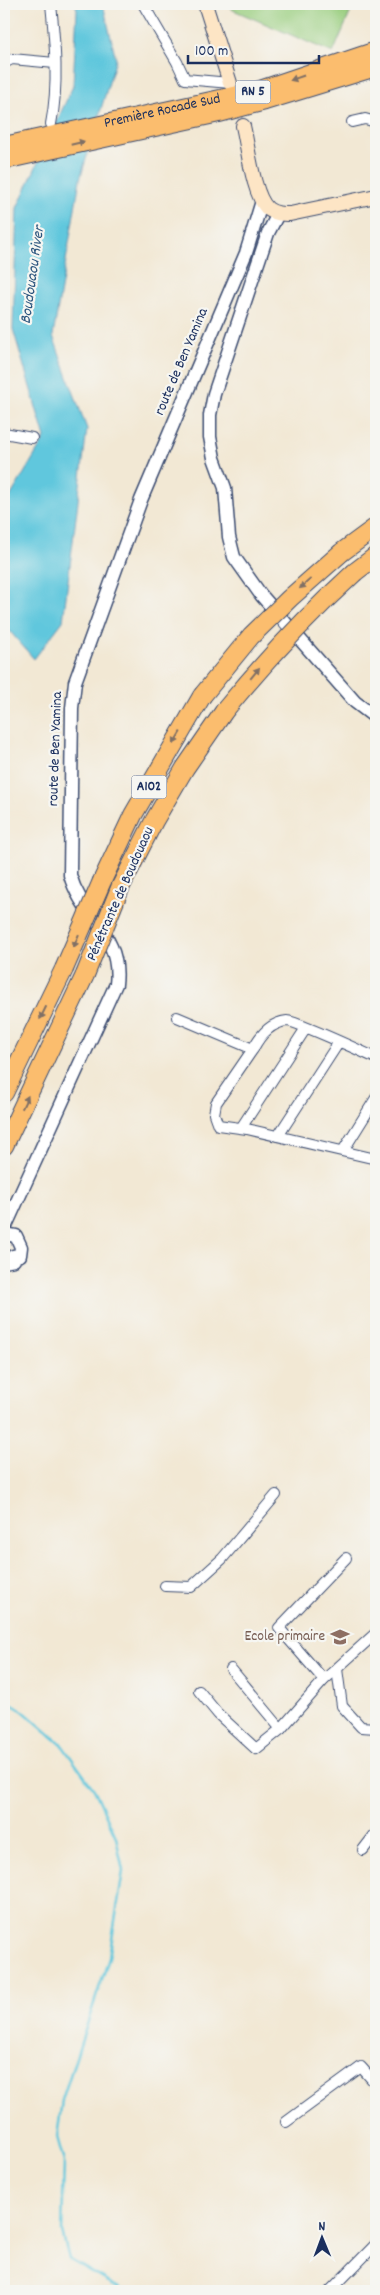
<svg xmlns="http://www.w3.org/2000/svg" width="380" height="2295" font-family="Dekko,sans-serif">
<rect width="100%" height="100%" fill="#f6f6f2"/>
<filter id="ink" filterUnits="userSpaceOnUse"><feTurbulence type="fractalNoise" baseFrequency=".02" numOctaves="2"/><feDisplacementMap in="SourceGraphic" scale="10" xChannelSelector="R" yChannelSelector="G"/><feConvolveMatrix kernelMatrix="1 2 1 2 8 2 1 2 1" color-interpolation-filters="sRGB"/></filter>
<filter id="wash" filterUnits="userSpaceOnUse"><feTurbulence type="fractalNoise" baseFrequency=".0096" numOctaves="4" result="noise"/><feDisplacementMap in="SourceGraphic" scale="20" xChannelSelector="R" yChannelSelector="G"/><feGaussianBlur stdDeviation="1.12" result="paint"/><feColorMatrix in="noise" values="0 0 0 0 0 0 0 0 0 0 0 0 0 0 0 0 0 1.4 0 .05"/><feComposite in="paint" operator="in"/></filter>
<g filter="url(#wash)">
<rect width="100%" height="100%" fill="#f2e8d4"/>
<!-- green -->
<path fill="#98cd7d" stroke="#5a7e6e" d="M228,4H354L333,53L231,9Z"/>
<!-- water -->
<path fill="#60c7dd" stroke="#3e7b9e" d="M75,4H103L116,59L80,179L53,336L87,429L63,621L34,659L6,627L4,628V507L45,438L13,329L17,208L73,86L77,9Z"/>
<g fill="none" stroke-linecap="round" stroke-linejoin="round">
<!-- stream -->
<path stroke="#60c7dd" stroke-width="2.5" d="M4,1700L23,1711L62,1745L95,1791L116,1837L123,1871L109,1958L62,2100L57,2137L64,2162L62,2232L69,2259L124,2291"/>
</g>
</g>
<g filter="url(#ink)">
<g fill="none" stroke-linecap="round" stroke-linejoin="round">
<!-- minor casing -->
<g stroke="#3b4b70" stroke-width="12">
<g id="minor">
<path d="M51,4C55,44 59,84 51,124"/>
<path d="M143,4L177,62L185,79L230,83"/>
<path d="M4,63L12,59L55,63"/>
<path d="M352,122L365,119L376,122"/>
<path d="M4,433L32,438"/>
<path d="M177,1017L253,1049L216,1103L214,1114L218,1125L247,1129L376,1159"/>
<path d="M253,1049C260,1035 270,1023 287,1021C295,1021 363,1052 376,1058"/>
<path d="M241,1128L306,1028"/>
<path d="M278,1136L339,1042"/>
<path d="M343,1151L376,1098"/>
<path d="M165,1586L191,1587L222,1559L276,1495"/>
<path d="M231,1669L281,1729"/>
<path d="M337,1669L342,1706L361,1727L376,1728"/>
<path d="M324,1680L279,1628L346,1558"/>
<path d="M199,1691L218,1714L256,1749L281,1729L324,1680L376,1633"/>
<path d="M363,1850L376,1833"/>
<path d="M286,2122L361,2067L376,2084"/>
<path d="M330,2291L376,2244"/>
</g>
</g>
<!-- tertiary casing -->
<g stroke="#3b4b70" stroke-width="15">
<g id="tertiary">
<path d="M278,214L268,233L214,394L210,415V437L214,458L225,488L229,537L234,557L261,595L355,702L376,718"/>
<path d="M4,1230L116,984C122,934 82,918 70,875L72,708L75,682L141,500L246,253L262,201"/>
<path d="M4,1234L16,1236L21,1247L20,1255L13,1256L14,1260L4,1262"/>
</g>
</g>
<!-- secondary casing -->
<g stroke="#3b4b70" stroke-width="16">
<g id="secondary">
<path d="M205,4L230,83"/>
<path d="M243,126C248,146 253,196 268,209C275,214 282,214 290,214L376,196"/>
</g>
</g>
<!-- motorway casing -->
<g stroke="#3b4b70" stroke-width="20">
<g id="motorway">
<path id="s1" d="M4,146L257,91L376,51"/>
<path d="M4,160L219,113L265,101L376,67"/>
<path d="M342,552L376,527"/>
<path d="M355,572L376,556"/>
<path d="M102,881L133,815L202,696"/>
<path d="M120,888L154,821L185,768L225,710"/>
<path d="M4,1093L64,969"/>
<path d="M4,1146L85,975"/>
</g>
</g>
<!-- minor -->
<use href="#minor" stroke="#fff" stroke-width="10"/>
<!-- tertiary -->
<use href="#tertiary" stroke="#fff" stroke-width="12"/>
<!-- secondary -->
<use href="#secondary" stroke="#fde5c5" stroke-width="14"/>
<!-- motorway -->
<use href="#motorway" stroke="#fbbd6e" stroke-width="18"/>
<!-- motorway-bridge casing -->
<g stroke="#3b4b70" stroke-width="20" stroke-linecap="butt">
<g id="motorway-bridge">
<path d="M202,696L251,636L290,598L342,552"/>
<path d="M225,710C265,661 308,615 355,572"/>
<path d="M64,969L102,881"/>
<path d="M85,975L120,888"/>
</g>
</g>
<!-- motorway-bridge -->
<use href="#motorway-bridge" stroke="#fbbd6e" stroke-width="18"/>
</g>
<!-- one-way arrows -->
<defs><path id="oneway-solid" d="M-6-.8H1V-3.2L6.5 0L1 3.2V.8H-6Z" transform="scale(1.25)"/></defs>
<g fill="#806f65">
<use href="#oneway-solid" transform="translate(297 78) rotate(161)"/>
<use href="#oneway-solid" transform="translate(78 143) rotate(-13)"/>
<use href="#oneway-solid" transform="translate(305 584) rotate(139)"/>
<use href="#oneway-solid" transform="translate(255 673) rotate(-51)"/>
<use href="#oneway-solid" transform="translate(177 738) rotate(120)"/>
<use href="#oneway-solid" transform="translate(76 941) rotate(113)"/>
<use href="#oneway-solid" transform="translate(43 1013) rotate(116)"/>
<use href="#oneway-solid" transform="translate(25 1102) rotate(-65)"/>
</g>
</g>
<!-- icons -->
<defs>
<g id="school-bare" transform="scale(1.5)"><path d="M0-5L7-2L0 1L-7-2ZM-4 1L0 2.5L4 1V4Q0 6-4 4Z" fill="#8d6e63" stroke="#f6f6f2" stroke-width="2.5" paint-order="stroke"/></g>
</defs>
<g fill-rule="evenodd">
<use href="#school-bare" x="340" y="1637"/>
</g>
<g text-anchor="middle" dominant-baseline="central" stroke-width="4.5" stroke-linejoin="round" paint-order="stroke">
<!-- shield labels -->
<g fill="#f6f6f2" stroke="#5d6b8a" stroke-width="1">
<rect x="235.5" y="80.5" width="35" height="23" rx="4"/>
<rect x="131.5" y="775.5" width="35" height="23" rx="4"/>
</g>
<g font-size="14" font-weight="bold" fill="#1b2f5e">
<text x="253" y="92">RN 5</text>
<text x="149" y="787">A102</text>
</g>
<!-- street labels -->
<g font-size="15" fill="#1b2f5e" stroke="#f6f6f2">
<text stroke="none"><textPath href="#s1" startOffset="162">Première Rocade Sud</textPath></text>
<text transform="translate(182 362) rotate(-67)">route de Ben Yamina</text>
<text transform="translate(56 749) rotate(-88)">route de Ben Yamina</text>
<text transform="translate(121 894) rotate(-66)">Pénétrante de Boudouaou</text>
</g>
<!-- education labels -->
<g font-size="15" fill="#785e54" stroke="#f6f6f2" text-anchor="end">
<text x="325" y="1637">Ecole primaire</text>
</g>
<!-- water labels -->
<g font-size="16" font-style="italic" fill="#2c557e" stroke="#f6f6f2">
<text transform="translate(33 275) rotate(-82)">Boudouaou River</text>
</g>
</g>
<!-- margin -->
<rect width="380" height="2295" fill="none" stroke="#f6f6f2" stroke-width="20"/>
<!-- north arrow -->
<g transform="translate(322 2238) rotate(359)" stroke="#f6f6f2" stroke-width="4" paint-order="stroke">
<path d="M0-4L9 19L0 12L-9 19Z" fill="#1b2f5e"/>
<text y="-8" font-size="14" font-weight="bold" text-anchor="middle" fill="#1b2f5e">N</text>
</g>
<!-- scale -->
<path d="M188 55v8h131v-8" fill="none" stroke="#1b2f5e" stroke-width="2.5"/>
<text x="195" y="55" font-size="15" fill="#1b2f5e" stroke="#f6f6f2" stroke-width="4" paint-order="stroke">100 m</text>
</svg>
